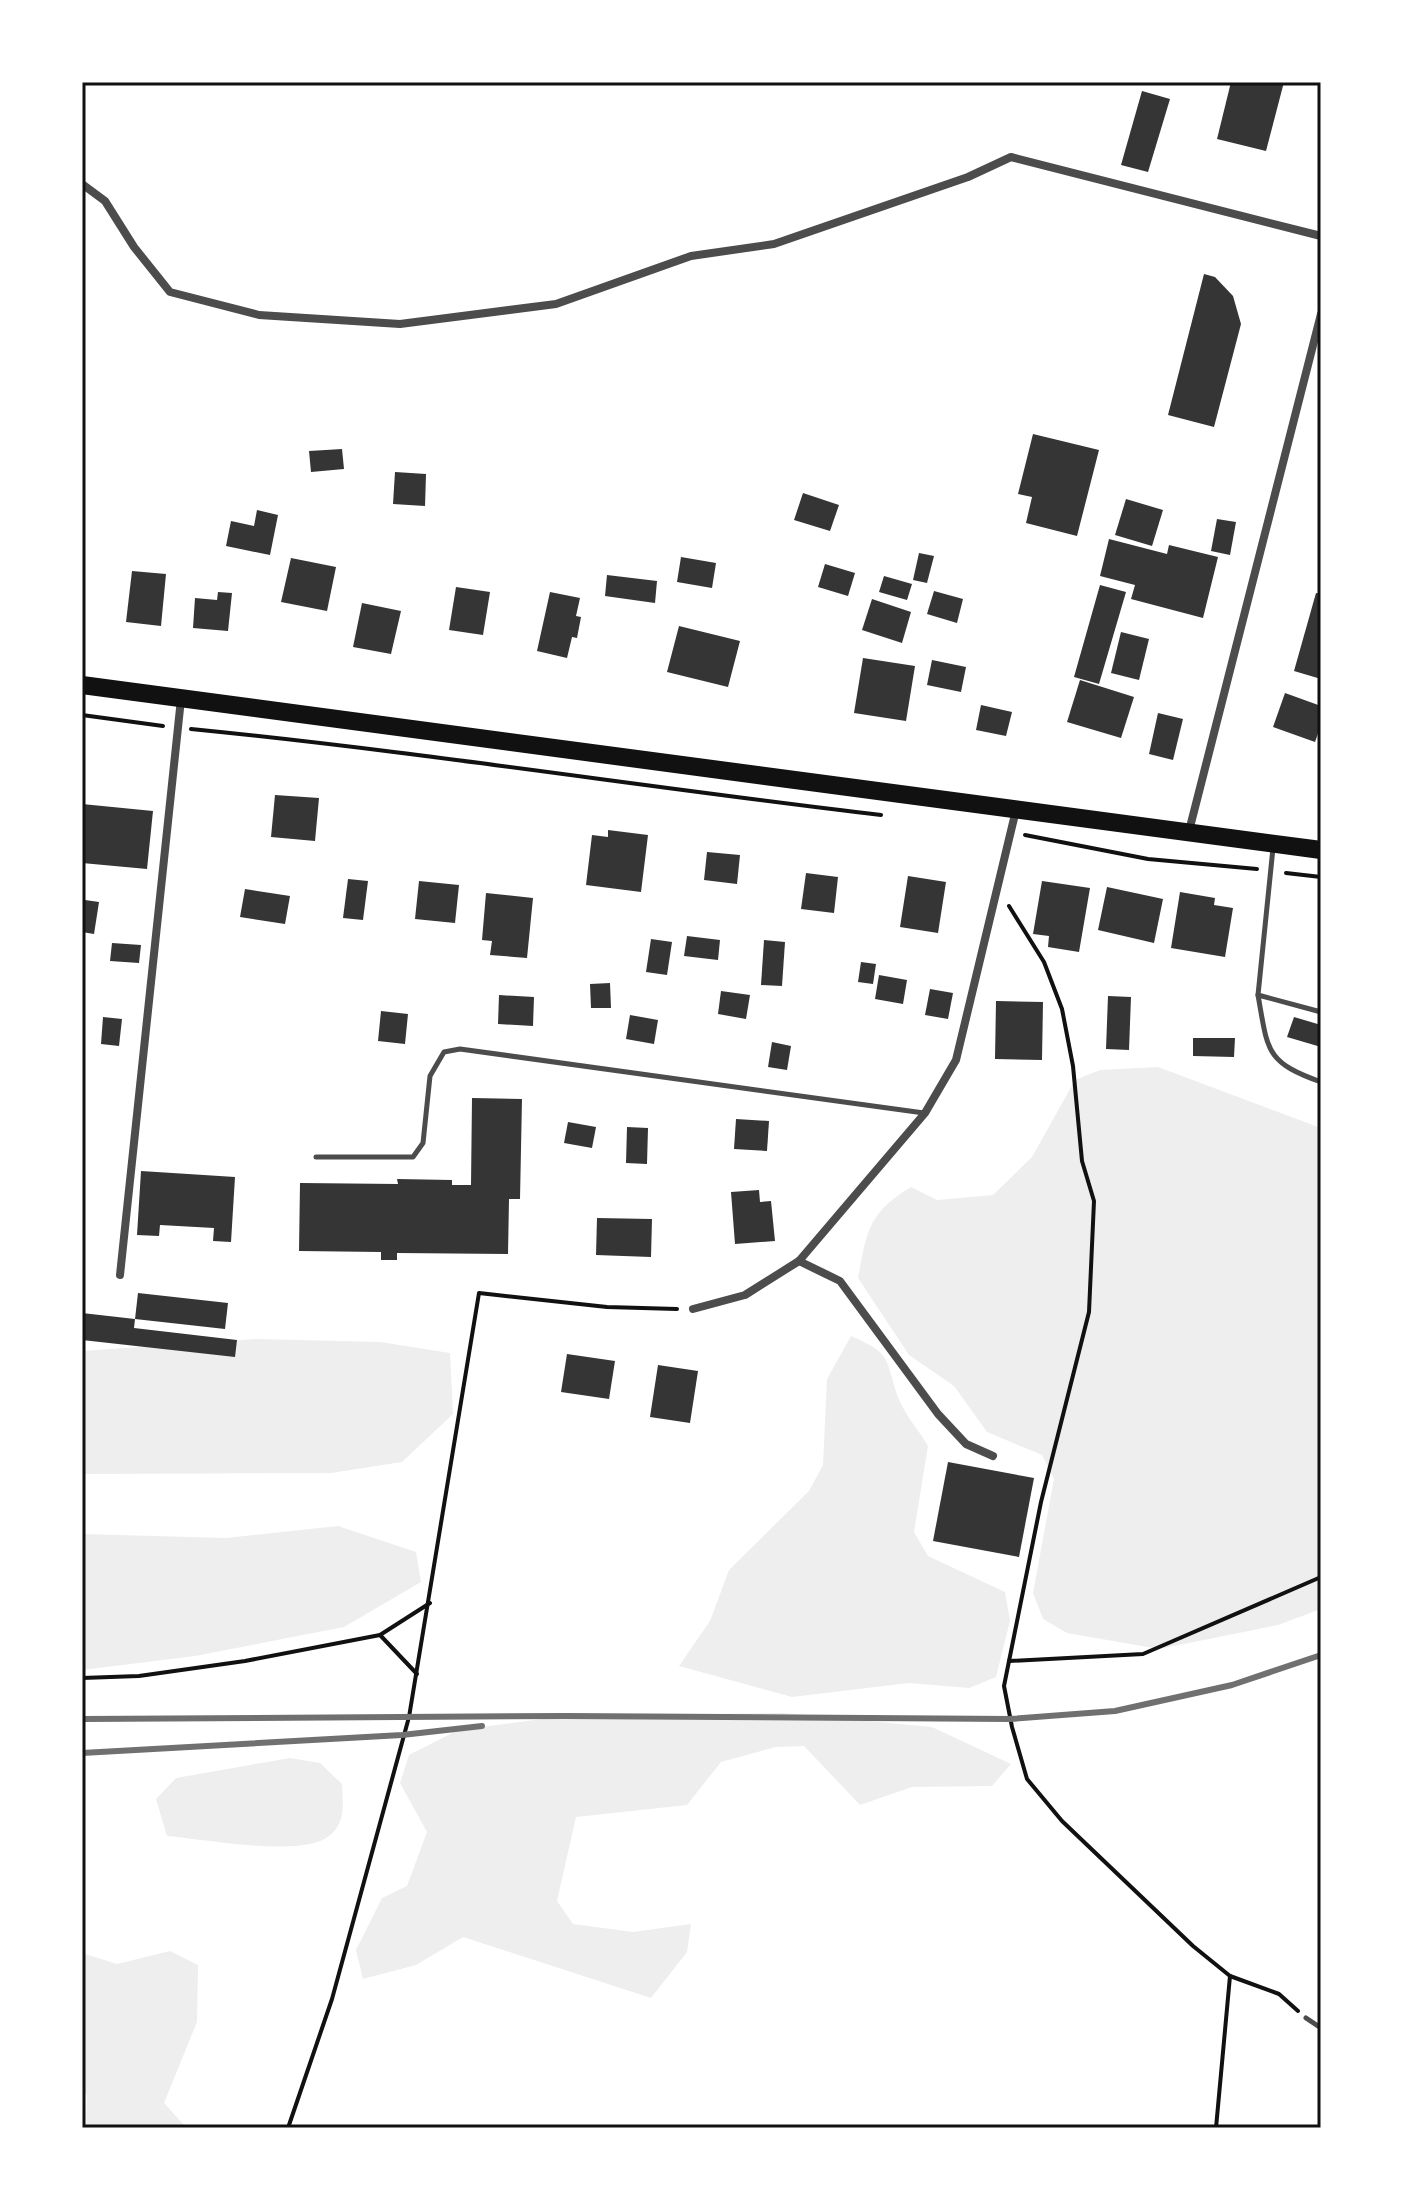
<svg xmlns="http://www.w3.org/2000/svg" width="1403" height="2210" font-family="Manrope,sans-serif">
<rect width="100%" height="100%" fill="#fff"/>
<!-- green -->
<g fill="#eee">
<path d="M1158,1067L1321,1128V1609L1278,1625L1159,1649L1067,1633L1043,1619L1033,1593L1054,1479L1042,1455L987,1432L954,1386L909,1355L858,1278C867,1231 868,1213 911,1187L937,1200L993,1195L1032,1157L1075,1080L1100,1070Z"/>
<path d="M851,1336C893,1354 885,1359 898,1397C904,1414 919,1430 928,1446L914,1532L928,1556L1005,1592L1010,1621L996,1677L969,1688L909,1683L792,1697L679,1666L710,1621L729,1570L809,1491L823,1465L827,1379Z"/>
<path d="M257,1339L380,1342L450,1353L453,1414L402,1462L331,1473L82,1474V1351Z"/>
<path d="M338,1526L416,1552L421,1582L344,1627L195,1656L82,1670V1534L226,1538Z"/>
<path d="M783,1713L932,1727L1011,1764L992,1786L912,1787L860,1805L804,1746L776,1747L721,1762L687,1805L576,1817L557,1901L573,1924L633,1932L691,1924L687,1952L651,1998L463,1937L416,1965L363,1979L356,1950L382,1898L407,1886L427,1832L400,1783L409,1755L458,1730L565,1716Z"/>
<path d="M290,1758L320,1763L342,1784C343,1803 346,1823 329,1836C302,1858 203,1839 167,1836L156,1799L176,1778Z"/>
<path d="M170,1951L198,1965L197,2022L164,2103L184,2125L193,2128H86L87,2095L82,2090V1953L117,1964Z"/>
</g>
<!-- building -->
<g fill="#353535">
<path d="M1231,82H1284L1266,151L1217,139Z"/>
<path d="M1142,91L1170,99L1148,172L1121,165Z"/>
<path d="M1204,274L1215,277L1233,296L1241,324L1214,427L1168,415Z"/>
<path d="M1033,434L1099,450L1077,536L1026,523L1032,497L1018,494Z"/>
<path d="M342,449L344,469L311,472L309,451Z"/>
<path d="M395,472L426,474L425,506L393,504Z"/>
<path d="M803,493L839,505L830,531L794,520Z"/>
<path d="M1126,499L1163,510L1152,546L1115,535Z"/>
<path d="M257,510L278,515L270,555L226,546L231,521L254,526Z"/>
<path d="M1217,519L1236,522L1230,555L1211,551Z"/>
<path d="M1109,539L1167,554L1169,545L1218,557L1203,618L1131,599L1135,585L1100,576Z"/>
<path d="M919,553L934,556L927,583L913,580Z"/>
<path d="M681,557L716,563L712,588L677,582Z"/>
<path d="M291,558L336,567L327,611L281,602Z"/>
<path d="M825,564L855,573L848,596L818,587Z"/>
<path d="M132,571L166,574L161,626L126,622Z"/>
<path d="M607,575L657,581L655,603L605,596Z"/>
<path d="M884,576L912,584L907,600L879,592Z"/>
<path d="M1100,585L1126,592L1099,684L1074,677Z"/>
<path d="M456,587L490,592L483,635L449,630Z"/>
<path d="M934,591L963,599L957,623L927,614Z"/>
<path d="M218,592L232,593L228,631L193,628L195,598L217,600Z"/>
<path d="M550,592L580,598L576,616L581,617L577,638L572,637L567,658L537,651Z"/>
<path d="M1316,593L1321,594V679L1294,671Z"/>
<path d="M872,599L911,612L902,643L862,630Z"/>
<path d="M362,603L401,611L391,654L353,647Z"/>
<path d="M679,626L740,641L728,687L667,672Z"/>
<path d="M1121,632L1149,639L1139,680L1111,673Z"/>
<path d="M863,658L915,666L906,721L854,713Z"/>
<path d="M932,660L966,667L961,692L927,685Z"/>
<path d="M1080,680L1134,697L1121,738L1067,722Z"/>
<path d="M1285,693L1321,706V725L1315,742L1273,727Z"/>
<path d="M981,705L1012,712L1006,736L976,730Z"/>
<path d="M1158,713L1183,719L1173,760L1149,754Z"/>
<path d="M275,795L319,798L315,841L271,837Z"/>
<path d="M82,804L153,811L147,869L82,863Z"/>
<path d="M608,830L648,835L641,892L586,885L592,835L608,837Z"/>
<path d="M707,852L740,855L737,884L704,880Z"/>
<path d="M806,873L838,877L834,913L801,909Z"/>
<path d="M908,876L946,882L938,933L900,927Z"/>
<path d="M348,879L368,881L363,920L343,918Z"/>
<path d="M419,881L459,885L455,923L415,919Z"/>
<path d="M1042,881L1090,888L1079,952L1048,947L1049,936L1033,934Z"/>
<path d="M1107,887L1163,899L1154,943L1098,930Z"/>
<path d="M245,889L290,896L285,924L240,917Z"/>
<path d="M1180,892L1215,898L1214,905L1233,908L1225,957L1171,948Z"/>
<path d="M486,893L533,898L527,958L490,955L492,941L482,940Z"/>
<path d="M85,900L99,902L94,934L82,932Z"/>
<path d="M687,936L720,940L718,960L684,956Z"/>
<path d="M651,939L672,942L667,975L646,972Z"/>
<path d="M764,940L785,942L782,986L761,985Z"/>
<path d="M112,943L141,945L139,963L110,961Z"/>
<path d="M861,962L876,964L873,984L858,982Z"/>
<path d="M879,975L907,980L903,1004L875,999Z"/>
<path d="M610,983L611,1008H591L590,984Z"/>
<path d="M930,989L953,993L948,1019L925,1015Z"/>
<path d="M721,991L750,995L746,1019L718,1014Z"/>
<path d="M499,995L534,997L533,1026L498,1024Z"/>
<path d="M1108,996L1131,997L1129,1050L1106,1049Z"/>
<path d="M996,1001L1043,1002L1042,1060L995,1059Z"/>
<path d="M381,1011L408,1014L405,1044L378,1041Z"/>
<path d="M630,1015L658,1020L654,1044L626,1039Z"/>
<path d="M103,1017L122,1019L119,1046L101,1044Z"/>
<path d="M1294,1017L1321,1025V1047L1287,1037Z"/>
<path d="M1193,1038H1235L1234,1057L1193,1056Z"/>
<path d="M772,1042L791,1046L787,1070L768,1067Z"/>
<path d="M472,1098L522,1099L520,1199H509L508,1254L397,1253V1260H381V1252L299,1251L300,1183L398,1184L397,1179L452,1180V1185H471Z"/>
<path d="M736,1119L769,1121L767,1151L734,1149Z"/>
<path d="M568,1122L596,1127L592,1148L564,1143Z"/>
<path d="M627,1127L648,1128L647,1164L626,1163Z"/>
<path d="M141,1171L235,1177L231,1242L213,1241L214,1228L160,1225L159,1236L137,1235Z"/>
<path d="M759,1190L760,1202L771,1201L775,1241L735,1244L731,1192Z"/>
<path d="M597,1218L652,1219L651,1257L596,1255Z"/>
<path d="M138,1293L228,1303L225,1329L135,1319Z"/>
<path d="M82,1313L135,1319L134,1328L237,1340L235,1357L82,1340Z"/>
<path d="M567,1354L615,1361L609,1399L561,1392Z"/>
<path d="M658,1365L698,1371L690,1423L650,1417Z"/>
<path d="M948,1462L1034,1478L1019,1557L933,1541Z"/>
</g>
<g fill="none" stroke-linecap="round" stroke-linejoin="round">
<!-- path -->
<g stroke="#111" stroke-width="4">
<path d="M82,715L163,726"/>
<path d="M191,729C422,752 651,788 881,815"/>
<path d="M1025,835L1148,859L1257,869"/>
<path d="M1286,873L1321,877"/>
<path d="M1009,906L1044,962L1062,1009L1073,1066L1082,1161L1094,1201L1089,1312L1041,1502L1004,1686L1012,1727L1027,1779L1062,1821L1193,1946L1230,1976L1279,1994L1298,2011"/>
<path d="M380,1635L417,1674"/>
<path d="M1009,1661L1143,1654L1321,1577"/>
<path d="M82,1678L139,1676L245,1661L380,1635L430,1603"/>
<path d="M288,2128L332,1999L409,1717L479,1293L607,1307L677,1309"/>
<path d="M1216,2128L1230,1976"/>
</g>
<!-- service -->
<g stroke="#4c4c4c" stroke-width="5">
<path d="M1273,848L1258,995L1321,1012"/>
<path d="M1258,995C1268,1051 1265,1062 1321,1082"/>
<path d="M316,1157H413L423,1143L430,1076L444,1052L460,1049L924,1113"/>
<path d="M1306,2018L1321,2028"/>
</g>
<!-- minor -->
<g stroke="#4c4c4c" stroke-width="8">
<path d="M82,184L105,201L134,247L170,292L259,315L400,324L556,304L691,256L774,244L968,177L1011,157L1321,236"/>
<path d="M1189,831L1321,314"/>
<path d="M799,1261L840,1281L938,1414L966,1444L993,1456"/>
<path d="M120,1275L181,699"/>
<path d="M693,1309L745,1295L799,1261L925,1113L956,1060L1016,810"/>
</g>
<!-- primary -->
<path stroke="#111" stroke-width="18" d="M82,685L1321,850"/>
<!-- rail -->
<g stroke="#707070" stroke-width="6">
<path d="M82,1719L566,1716L1010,1719L1115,1711L1232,1685L1321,1655"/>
<path d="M82,1753L402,1735L482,1726"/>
</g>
</g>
<!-- border -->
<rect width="1403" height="2210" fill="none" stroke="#ffffff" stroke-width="168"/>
<rect x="84" y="84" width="1235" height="2042" fill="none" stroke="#111" stroke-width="3"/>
</svg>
